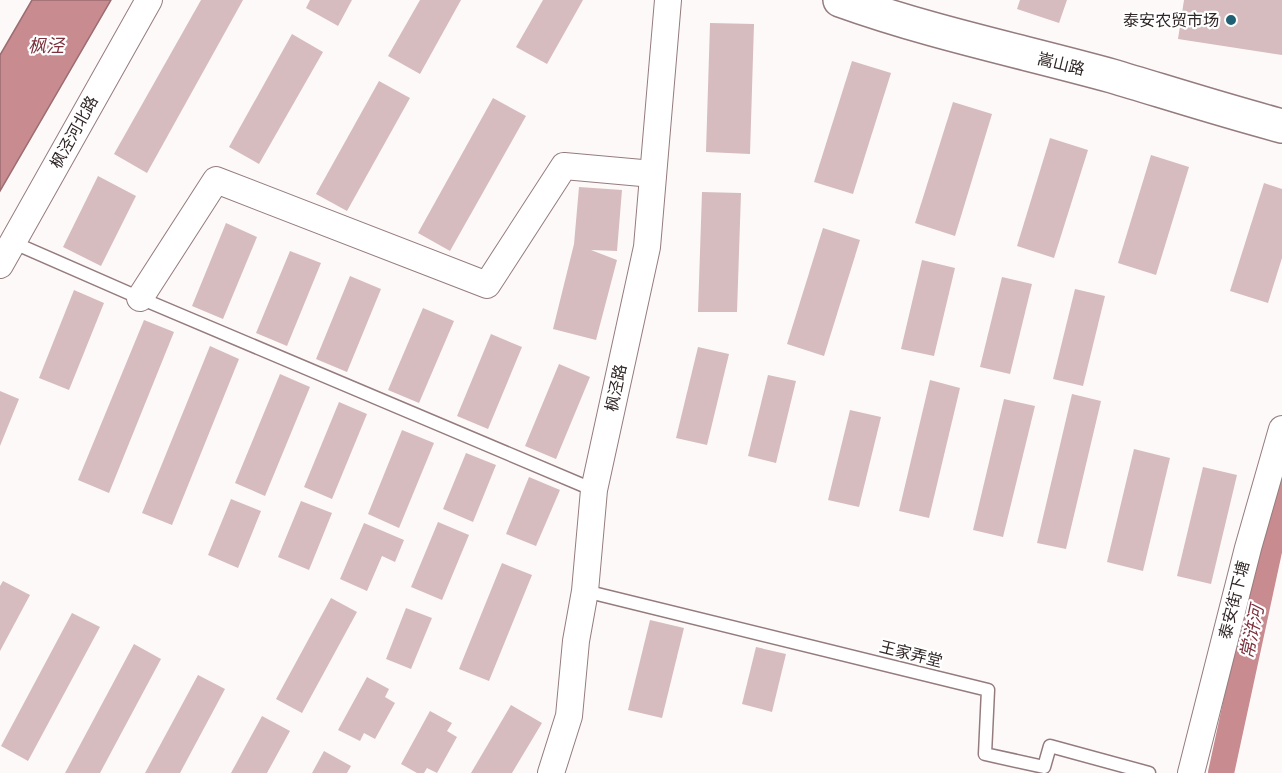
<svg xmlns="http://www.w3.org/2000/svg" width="1282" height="773" font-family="Karla,'Noto Sans SC',sans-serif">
<rect width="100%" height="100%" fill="#fef9f9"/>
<!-- water -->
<path fill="#c88b90" stroke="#9b6d70" stroke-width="1.5" d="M32,0H111L0,191V55Z"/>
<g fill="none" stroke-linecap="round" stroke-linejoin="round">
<!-- canal -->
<path stroke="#c88b90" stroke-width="26" d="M1221,773L1282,491"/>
</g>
<!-- building -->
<g fill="#d6bcbe">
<path d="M201,0H243L147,173L114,154Z"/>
<path d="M310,0H352L338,26L306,8Z"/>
<path d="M420,0H461L420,74L388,56Z"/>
<path d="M543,0H583L547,64L516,47Z"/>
<path d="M1020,0H1067L1059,23L1017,9Z"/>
<path d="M1184,0H1282V55L1178,39Z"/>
<path d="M710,23L754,24L750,154L706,152Z"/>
<path d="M292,34L323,52L259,164L229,147Z"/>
<path d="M852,61L891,73L853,194L814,182Z"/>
<path d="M379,81L410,98L347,211L316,194Z"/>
<path d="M493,98L526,116L450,251L418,233Z"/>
<path d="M953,102L992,114L955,236L915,223Z"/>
<path d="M1050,138L1088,150L1054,258L1017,246Z"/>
<path d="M1151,155L1189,167L1156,275L1118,263Z"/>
<path d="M98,176L136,196L101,266L63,247Z"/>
<path d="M1264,183L1282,189V258L1268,303L1230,291Z"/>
<path d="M579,187L622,190L617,251L591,250L617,260L596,340L553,329L574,244Z"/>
<path d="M702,192L741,193L737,312H698Z"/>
<path d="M226,223L257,237L223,319L192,306Z"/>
<path d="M823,228L860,240L824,356L787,344Z"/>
<path d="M290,251L321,263L287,346L256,333Z"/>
<path d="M922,260L955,268L934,356L901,349Z"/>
<path d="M350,276L381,289L347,372L316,359Z"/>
<path d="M1002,277L1032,284L1010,374L980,367Z"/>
<path d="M1075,289L1105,296L1083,386L1053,379Z"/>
<path d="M74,290L104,303L69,390L39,378Z"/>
<path d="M423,308L454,321L419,403L388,390Z"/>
<path d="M144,320L174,332L109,493L78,480Z"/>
<path d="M491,334L522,347L488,429L457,416Z"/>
<path d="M210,346L239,359L172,525L142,513Z"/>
<path d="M698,347L729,354L707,445L676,438Z"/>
<path d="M559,364L590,377L556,459L525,446Z"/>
<path d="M280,374L310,387L265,496L235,483Z"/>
<path d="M768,375L796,381L776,463L748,456Z"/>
<path d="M930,380L960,388L929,518L899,511Z"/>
<path d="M0,391L19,399L0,446Z"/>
<path d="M1072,394L1101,401L1066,549L1037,543Z"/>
<path d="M1004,399L1035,406L1003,537L973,530Z"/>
<path d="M339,402L367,414L332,499L304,487Z"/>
<path d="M850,410L881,417L859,507L828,500Z"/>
<path d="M402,430L434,443L399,528L368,514Z"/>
<path d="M1134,449L1170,458L1143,571L1107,562Z"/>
<path d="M466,453L496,465L473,522L443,509Z"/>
<path d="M1203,467L1237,475L1211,584L1177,576Z"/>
<path d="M529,477L560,490L536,546L506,534Z"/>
<path d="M231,499L261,511L238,568L208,555Z"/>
<path d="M301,501L332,513L309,570L278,557Z"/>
<path d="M438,522L469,535L442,600L411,587Z"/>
<path d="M364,523L404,540L395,562L382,556L367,591L340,579Z"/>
<path d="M502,563L532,575L489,681L459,669Z"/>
<path d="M3,581L30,595L0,651V586Z"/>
<path d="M331,598L357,612L302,713L276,699Z"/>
<path d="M406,608L432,618L411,669L386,659Z"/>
<path d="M72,613L100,627L28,761L1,746Z"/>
<path d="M650,620L684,628L662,718L628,710Z"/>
<path d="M134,644L161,659L100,773H65Z"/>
<path d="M756,647L786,654L772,712L742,704Z"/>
<path d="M198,675L225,689L180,773H145Z"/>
<path d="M367,677L389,689L385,697L395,703L375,739L364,733L360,741L338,730Z"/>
<path d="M511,705L542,723L512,773H471Z"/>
<path d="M430,711L452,723L447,731L457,737L437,773L427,768L424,773H417L401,764Z"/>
<path d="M262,716L290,731L267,773H231Z"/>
<path d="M324,751L351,766L347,773H312Z"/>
</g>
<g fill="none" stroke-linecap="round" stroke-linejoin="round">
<!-- lane casing -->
<g stroke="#947c7e" stroke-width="15">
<g id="lane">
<path d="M12,242L140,298L594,490"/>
<path d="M585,591L988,690L985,754L1044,767L1050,746L1149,773"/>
</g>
</g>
<!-- street casing -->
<g stroke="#947c7e" stroke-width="28">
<g id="street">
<path d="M0,265L149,0"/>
<path d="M140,298L216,180L487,285L564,166L653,174"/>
<path d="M551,773L569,716L576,641L585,591L594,490L647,247L668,0"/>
<path d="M1191,773L1248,548L1282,429"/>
</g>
</g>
<!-- secondary casing -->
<g stroke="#947c7e" stroke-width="36">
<path id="secondary" d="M840,0C929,32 1021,51 1112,76C1169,93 1225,111 1282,126"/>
</g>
<!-- lane -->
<use href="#lane" stroke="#fff" stroke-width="12"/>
<!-- street -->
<use href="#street" stroke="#fff" stroke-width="26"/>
<!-- secondary -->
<use href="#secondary" stroke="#fff" stroke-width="33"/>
</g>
<!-- markers -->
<circle fill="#206075" stroke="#fff" stroke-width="2" cx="1231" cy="20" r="6"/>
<g text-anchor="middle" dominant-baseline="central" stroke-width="4.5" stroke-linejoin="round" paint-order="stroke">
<!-- poi labels -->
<g font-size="16" fill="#312727" stroke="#fff" text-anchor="end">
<text x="1219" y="20">泰安农贸市场</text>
</g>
<!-- street labels -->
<g font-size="16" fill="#312727" stroke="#fff">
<text transform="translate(1061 64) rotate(14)">嵩山路</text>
<text transform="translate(74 132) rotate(-61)">枫泾河北路</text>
<text transform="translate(616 388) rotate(-78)">枫泾路</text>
<text transform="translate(1234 600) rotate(-76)">泰安街下塘</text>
<text transform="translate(911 654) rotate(14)">王家弄堂</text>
</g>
<!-- water labels -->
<g font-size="18" font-style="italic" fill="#7c313c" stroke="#fff">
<text x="46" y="46">枫泾</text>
<text transform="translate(1252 632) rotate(-78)">常浒河</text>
</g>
</g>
</svg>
